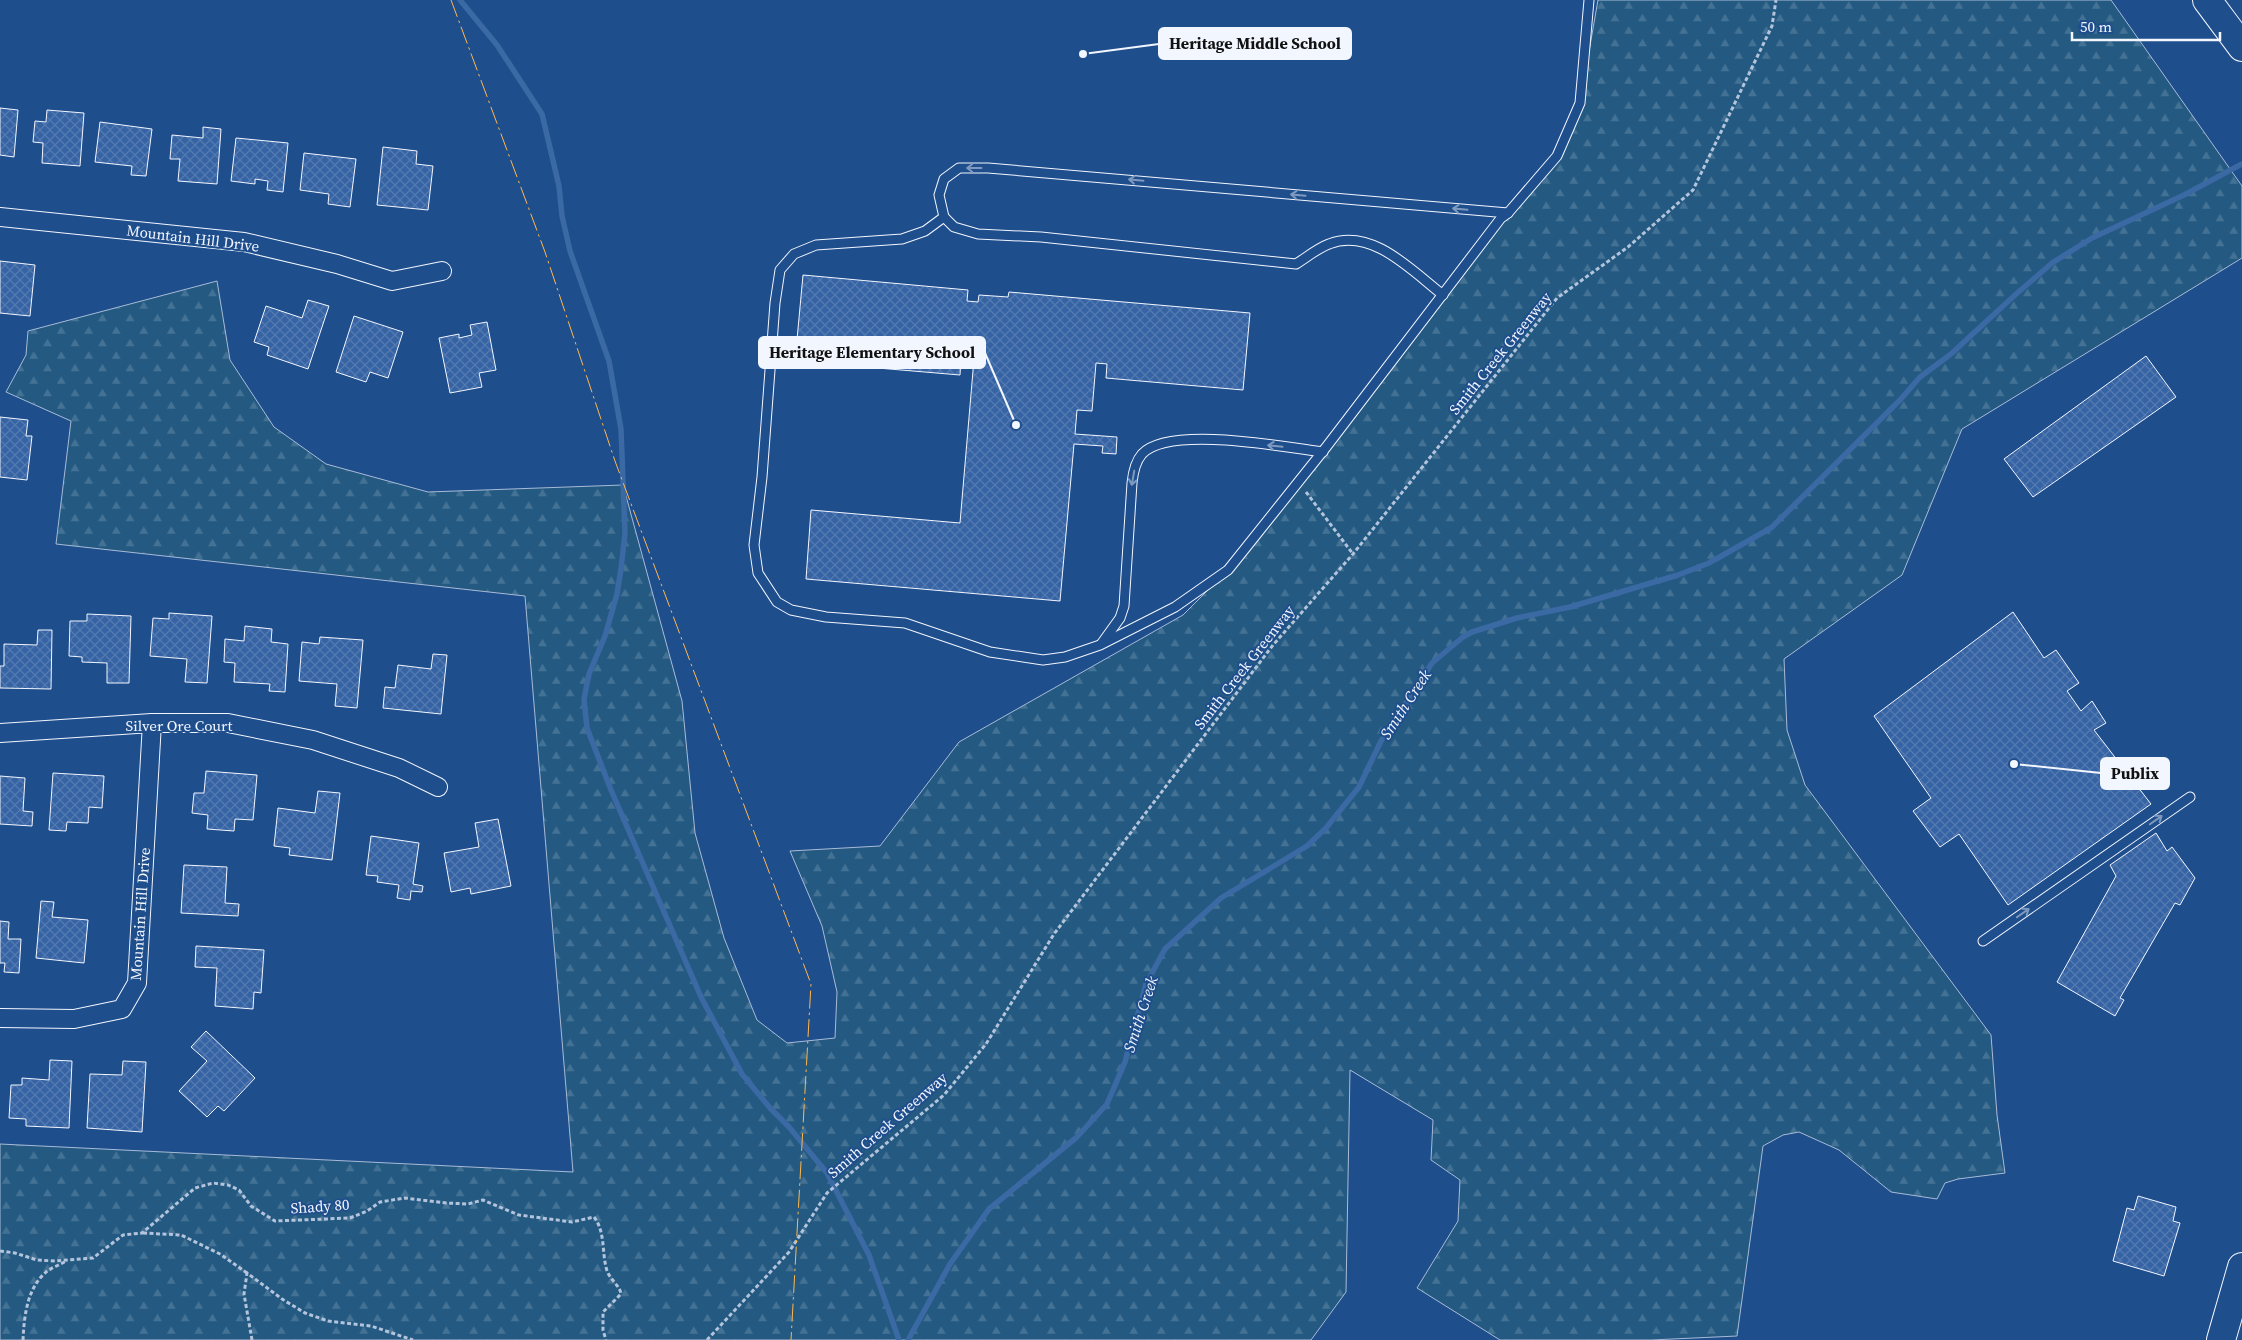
<svg xmlns="http://www.w3.org/2000/svg" width="2242" height="1340" font-family="'Source Serif 4',serif">
<defs>
<pattern id="forest-firs" width="22" height="20" patternUnits="userSpaceOnUse" patternTransform="scale(1.25)"><rect width="22" height="20" fill="#245a82"/><path d="M5 1l3.5 6h-7zM16 11l3.5 6h-7z" fill="#447295"/></pattern>
<pattern id="building-cross-hatch" width="8" height="8" patternUnits="userSpaceOnUse" patternTransform="scale(1.25)"><rect width="8" height="8" fill="#3563a3"/><path d="M0 0l8 8M0 8l8-8" fill="none" stroke="#537ab1"/></pattern>
</defs>
<rect width="100%" height="100%" fill="#1f4e8c"/>
<!-- forest -->
<path fill="url(#forest-firs)" stroke="#a8bbd7" d="M1598,0H2111L2242,186V258L1962,429L1902,575L1784,659L1787,730L1805,785L1991,1035L1997,1115L2005,1173L1958,1179L1945,1183L1937,1199L1891,1192L1839,1150L1799,1132L1783,1135L1763,1146L1737,1336L1651,1340H1500L1417,1288L1458,1221L1460,1180L1431,1160L1433,1120L1350,1070L1346,1292L1311,1340H0V1144L573,1172L525,596L56,544L71,421L6,392L26,355L28,331L217,281L230,360L274,427L326,464L428,492L623,485L682,701L695,833L724,938L757,1020L787,1043L835,1038L837,992L822,926L790,851L880,846L959,742L1183,615L1228,570L1443,295L1557,156L1580,103Z"/>
<g fill="none" stroke-linecap="round" stroke-linejoin="round">
<!-- stream -->
<g stroke="#3b69a3" stroke-width="5.5">
<path d="M460,0L497,45L542,114L559,186L562,216L570,251L609,361L621,429L625,533L621,569L617,594L605,636L589,674L584,699L587,728L611,790L701,997L742,1074L770,1108L789,1127L827,1173L869,1255L899,1340"/>
<path d="M908,1340L950,1264L989,1209L1077,1137L1107,1104L1125,1062L1146,984L1165,949L1221,898L1307,846L1326,828L1359,787L1381,741L1432,663L1463,637L1472,632L1517,618L1570,607L1678,575L1709,563L1771,528L1900,400L1920,377L1951,354L2015,295L2052,263L2092,238L2184,195L2242,164"/>
</g>
</g>
<!-- building -->
<g fill="url(#building-cross-hatch)" stroke="#f2f6ff">
<path d="M0,108L18,110L14,157L0,155Z"/>
<path d="M47,110L84,113L80,166L42,163L43,143L33,142L35,121L46,122Z"/>
<path d="M100,122L152,129L146,176L131,175L132,166L95,162Z"/>
<path d="M203,127L221,129L217,184L178,181L180,159H170L172,135L203,138Z"/>
<path d="M236,138L288,143L283,192L267,190L268,181L255,179V184L231,181Z"/>
<path d="M383,147L417,151L416,164L433,166L428,210L377,205Z"/>
<path d="M304,153L356,159L350,207L328,204L329,194L300,190Z"/>
<path d="M0,261L35,265L30,316L0,313Z"/>
<path d="M803,275L968,290L967,301L978,302L979,295L1008,297L1009,292L1250,313L1243,390L1106,378L1107,364L1096,363L1092,411L1077,410L1075,434L1117,437L1116,454L1102,453L1103,446L1074,444L1060,601L806,579L811,510L960,523L974,359L961,358L960,375L795,361Z"/>
<path d="M308,300L329,306L308,369L267,355L269,347L254,342L266,306L302,318Z"/>
<path d="M354,316L403,332L388,378L370,372L366,382L336,372Z"/>
<path d="M487,322L496,370L479,373L482,387L450,393L439,338L459,334V338L472,335L470,325Z"/>
<path d="M2146,356L2176,397L2033,497L2004,459Z"/>
<path d="M0,417L28,420L26,436H32L27,480L0,477Z"/>
<path d="M2013,612L2044,658L2056,650L2079,683L2067,691L2081,711L2092,701L2106,723L2094,730L2151,804L2008,905L1959,834L1940,847L1913,811L1931,798L1874,716Z"/>
<path d="M169,613L212,616L207,683L185,682L187,659L150,656L153,618L169,619Z"/>
<path d="M87,614L131,616L129,683H107V663L82,662V657L69,656L70,621H87Z"/>
<path d="M245,626L272,629L271,642L288,644L285,692L269,691L270,684L234,682L235,663L224,662L225,639L244,641Z"/>
<path d="M38,630H52L51,689L0,688V666H4V644L37,645Z"/>
<path d="M320,637L363,640L357,708L335,706L337,684L299,681L302,642L319,644Z"/>
<path d="M433,654L447,655L441,714L383,708L385,687L395,688L398,665L431,669Z"/>
<path d="M206,771L257,775L253,820L235,819L234,831L207,829L208,815L192,813L194,793H204Z"/>
<path d="M53,773L104,776L102,808L89,807L88,823L67,822L66,831L49,830Z"/>
<path d="M0,776L25,778L23,811L33,812L32,826L0,824Z"/>
<path d="M318,791L340,793L332,860L289,855L290,848L274,846L278,808L315,813Z"/>
<path d="M498,819L511,886L471,894L470,888L451,892L444,853L479,847L475,823Z"/>
<path d="M2156,833L2167,851L2172,847L2195,878L2180,905L2175,903L2120,998L2124,1000L2115,1016L2057,982L2116,876L2110,865Z"/>
<path d="M371,836L419,843L413,884L423,886L422,892L411,891L410,900L397,898L399,885L377,882L378,876L366,875Z"/>
<path d="M184,865L227,867L225,903L239,904L238,916L181,913Z"/>
<path d="M41,901L54,902L52,917L88,920L84,963L36,958Z"/>
<path d="M0,921L9,922L8,939H21L19,973L4,972L5,963H0Z"/>
<path d="M196,946L264,950L261,993L254,992L253,1009L215,1006L217,968L195,967Z"/>
<path d="M206,1031L255,1078L224,1111L218,1106L207,1117L179,1091L207,1061L191,1047Z"/>
<path d="M50,1060L72,1061L69,1128L26,1126V1119L9,1118L11,1085H22V1078L49,1080Z"/>
<path d="M123,1061L146,1062L142,1132L87,1128L90,1074L122,1075Z"/>
<path d="M2138,1196L2176,1207L2173,1221L2180,1223L2164,1276L2113,1261L2127,1208L2134,1210Z"/>
</g>
<g fill="none" stroke-linecap="round" stroke-linejoin="round">
<!-- lane casing -->
<g stroke="#f2f6ff" stroke-width="11">
<g id="lane">
<path d="M944,217L925,231L902,239L816,245L794,254L780,270L775,303L762,477L754,545L758,573L777,602L791,610L826,617L905,623L990,652L1043,660L1065,657L1100,645L1175,607L1228,570L1327,446L1501,218L1508,213L1557,156L1580,103L1589,0"/>
<path d="M1443,295C1412,271 1372,227 1329,244C1318,248 1307,257 1296,264L1041,237L978,234L954,227L944,217L939,195L944,179L959,168H988L1508,213"/>
<path d="M1102,643L1120,618L1124,606L1132,483C1133,473 1135,462 1142,454C1169,425 1284,447 1323,452"/>
<path d="M1983,941L2190,797"/>
</g>
</g>
<!-- street casing -->
<g stroke="#f2f6ff" stroke-width="20">
<g id="street">
<path d="M0,217L244,242L337,264L392,281L442,271"/>
<path d="M0,733L152,723H228L313,740L399,768L438,787"/>
<path d="M0,1018L74,1019L122,1009L137,983L152,723"/>
</g>
</g>
<!-- primary casing -->
<g stroke="#f2f6ff" stroke-width="30">
<g id="primary">
<path d="M2207,0L2242,47"/>
<path d="M2221,1340L2242,1267"/>
</g>
</g>
<!-- path -->
<g stroke="#b3c4dc" stroke-width="3" stroke-dasharray="4 2.5" stroke-linecap="butt">
<path d="M1306,492L1353,554"/>
<path d="M143,1233L181,1235L220,1254L247,1273"/>
<path d="M0,1251L15,1253L37,1260L55,1261L93,1258L123,1235L142,1233L195,1188L213,1183L228,1185L239,1190L251,1206L275,1221L350,1218L367,1211L380,1202L405,1198L446,1203L468,1204L483,1200L519,1215L572,1222L594,1217C605,1231 602,1251 606,1267C608,1279 620,1285 621,1294L603,1312V1330L606,1340"/>
<path d="M23,1340C24,1317 27,1289 45,1273C50,1268 60,1265 66,1261"/>
<path d="M252,1340L244,1294L247,1273L282,1299L305,1313L328,1321L371,1326L413,1340"/>
<path d="M707,1340L789,1252L827,1193L944,1095L986,1044L1054,934L1273,645L1353,554L1557,298L1628,247L1693,190L1772,26L1776,0"/>
</g>
<!-- lane -->
<use href="#lane" stroke="#1f4e8c" stroke-width="9"/>
<!-- street -->
<use href="#street" stroke="#1f4e8c" stroke-width="18"/>
<!-- primary -->
<use href="#primary" stroke="#1f4e8c" stroke-width="28"/>
<!-- power -->
<path stroke="#ffb74d" stroke-width="1" stroke-dasharray="18 4 2.5 4" stroke-linecap="butt" d="M451,0L545,252L615,461L811,984L791,1340"/>
</g>
<!-- one-way arrows -->
<defs><path id="oneway-shaft" d="M-6 0H5M1.5-3L5.5 0L1.5 3" fill="none" stroke-width="1.6" stroke-linecap="round" stroke-linejoin="round" transform="scale(1.25)"/></defs>
<g stroke="#7e9ac0">
<use href="#oneway-shaft" transform="translate(974 168) rotate(-180)"/>
<use href="#oneway-shaft" transform="translate(1136 180) rotate(-175)"/>
<use href="#oneway-shaft" transform="translate(1298 195) rotate(-175)"/>
<use href="#oneway-shaft" transform="translate(1460 209) rotate(-175)"/>
<use href="#oneway-shaft" transform="translate(1275 446) rotate(-174)"/>
<use href="#oneway-shaft" transform="translate(1133 478) rotate(100)"/>
<use href="#oneway-shaft" transform="translate(2156 820) rotate(-35)"/>
<use href="#oneway-shaft" transform="translate(2023 913) rotate(-35)"/>
</g>
<g text-anchor="middle" dominant-baseline="central" stroke-width="4" stroke-linejoin="round" paint-order="stroke">
<!-- street labels -->
<g font-size="15" fill="#f2f6ff" stroke="#1f4e8c">
<text transform="translate(193 238) rotate(7)">Mountain Hill Drive</text>
<text transform="translate(1500 353) rotate(-51)">Smith Creek Greenway</text>
<text transform="translate(1244 667) rotate(-52)">Smith Creek Greenway</text>
<text x="179" y="725">Silver Ore Court</text>
<text transform="translate(140 914) rotate(-86)">Mountain Hill Drive</text>
<text transform="translate(887 1125) rotate(-41)">Smith Creek Greenway</text>
<text transform="translate(320 1206) rotate(-4)">Shady 80</text>
</g>
<!-- water labels -->
<g font-size="16" font-style="italic" fill="#f2f6ff" stroke="#1f4e8c">
<text transform="translate(1405 704) rotate(-57)">Smith Creek</text>
<text transform="translate(1140 1014) rotate(-72)">Smith Creek</text>
</g>
</g>
<!-- callouts -->
<path fill="none" stroke="#f2f6ff" stroke-width="2" d="M1083 54L1159 44M1016 425L985 353M2014 764L2101 773"/>
<g fill="#f2f6ff" stroke="#1f4e8c" stroke-width="2">
<circle cx="1083" cy="54" r="5"/>
<circle cx="1016" cy="425" r="5"/>
<circle cx="2014" cy="764" r="5"/>
</g>
<g fill="#f2f6ff" stroke="#f2f6ff" stroke-width="2">
<rect x="1159" y="28" width="192" height="31" rx="5"/>
<rect x="759" y="337" width="226" height="31" rx="5"/>
<rect x="2101" y="758" width="68" height="31" rx="5"/>
</g>
<g font-size="16" text-anchor="middle" font-weight="bold" fill="#111">
<text x="1255" y="49">Heritage Middle School</text>
<text x="872" y="358">Heritage Elementary School</text>
<text x="2135" y="779">Publix</text>
</g>
<!-- scale -->
<path d="M2072 32v8h148v-8" fill="none" stroke="#f2f6ff" stroke-width="2.5"/>
<text x="2080" y="32" font-size="15" fill="#f2f6ff" stroke="#1f4e8c" stroke-width="4" paint-order="stroke">50 m</text>
</svg>
